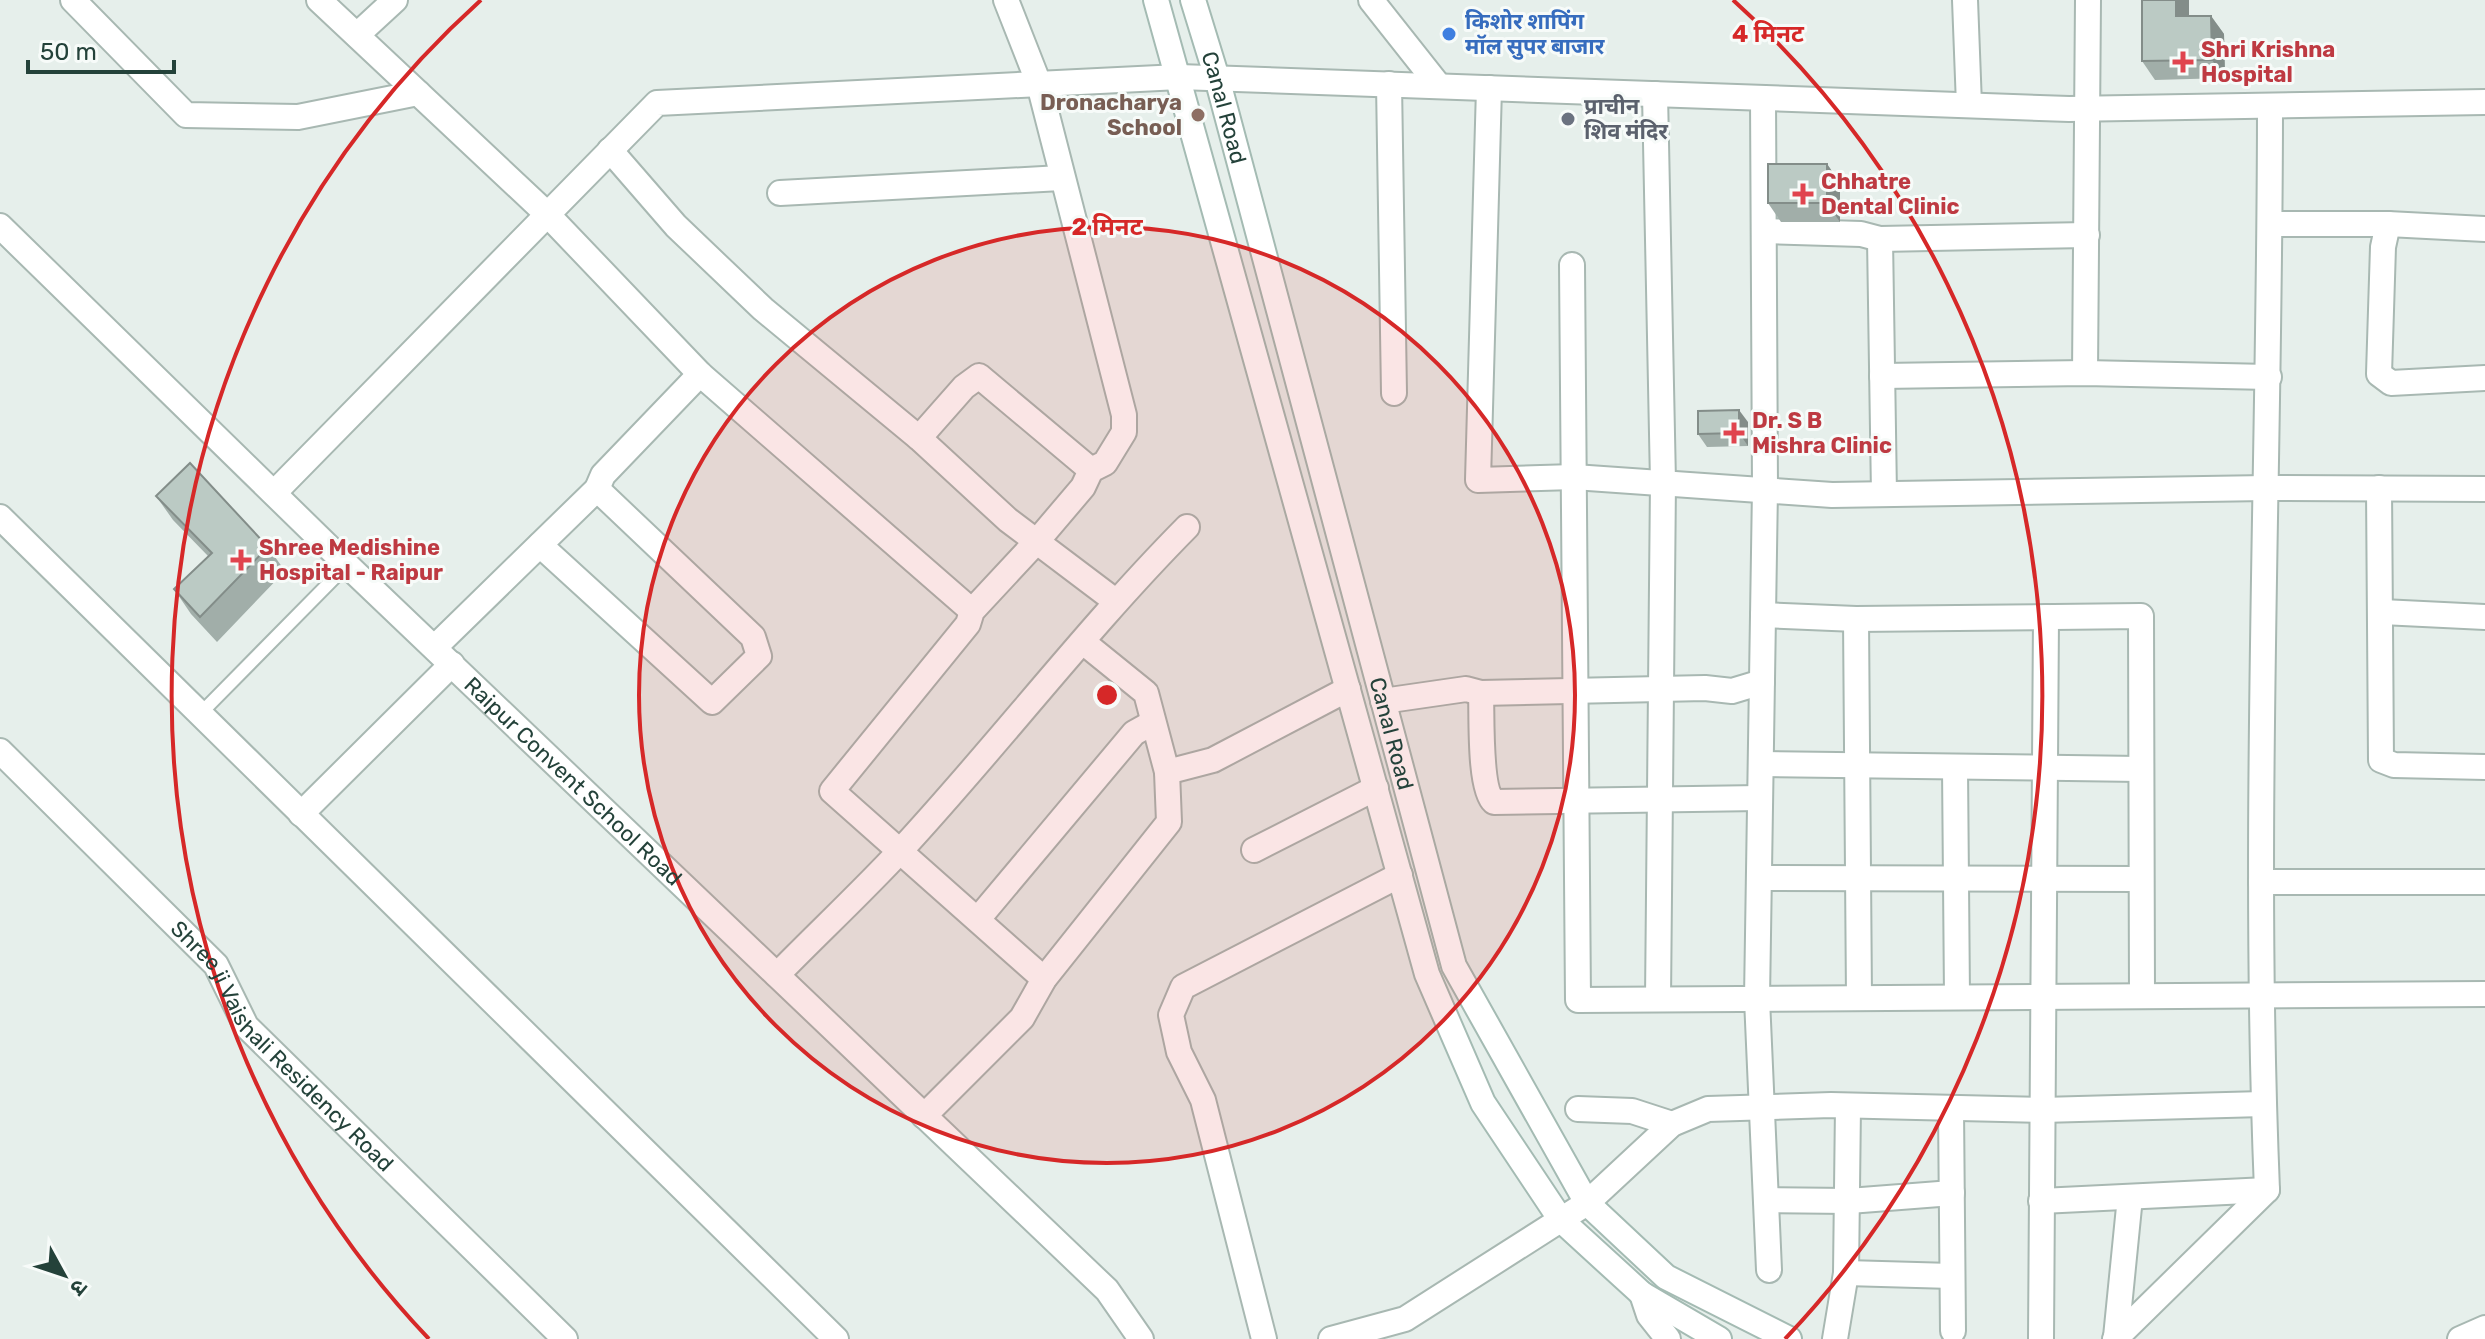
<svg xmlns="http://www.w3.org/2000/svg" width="2485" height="1339" font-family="Rubik,'Noto Sans Devanagari',sans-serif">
<rect width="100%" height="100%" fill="#e6efeb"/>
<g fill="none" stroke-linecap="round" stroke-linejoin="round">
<!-- service casing -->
<g stroke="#a8b8b2" stroke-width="16">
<path id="service" d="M200,714L347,565"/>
</g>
<!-- minor casing -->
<g stroke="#a8b8b2" stroke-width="28">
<g id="minor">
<path d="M73,0L186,115L298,117L418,93"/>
<path d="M319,0L547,214L700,374L972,611"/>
<path d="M1006,0L1039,84L1124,415V432L1105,463L1091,470L1083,487L1038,540L972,611L968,624L832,791L1044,979"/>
<path d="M1371,0L1439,86"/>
<path d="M1965,0L1969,105"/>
<path d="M357,35L395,0"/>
<path d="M1389,84L1394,393"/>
<path d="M1489,88L1478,480L1574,477L1832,495L2266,488L2485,489"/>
<path d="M1655,94L1663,482L1658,999"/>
<path d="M1763,98L1765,488L1757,999L1769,1270"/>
<path d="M610,150L676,226L763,309L919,438L1008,520L1114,600"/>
<path d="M780,193L1061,178"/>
<path d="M2270,224H2388L2485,229"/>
<path d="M2388,224L2383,247L2379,374L2391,383L2485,378"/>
<path id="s1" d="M0,226L347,565L1107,1290L1141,1339"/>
<path d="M1764,231L1861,234L1880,239L2087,235"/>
<path d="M1880,239L1884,494"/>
<path d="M1572,265L1578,1000L2485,994"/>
<path d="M2085,373L2088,0"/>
<path d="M1882,376L2085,373L2269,377"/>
<path d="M919,438L964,387L979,376L1091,470"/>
<path d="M2379,488L2381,760L2394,765L2485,767"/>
<path d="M274,493L657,103L1179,77L2069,109L2485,102"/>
<path d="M0,517L836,1339"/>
<path d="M540,545L712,702L759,656L753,637L597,489"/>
<path d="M2382,612L2485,617"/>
<path d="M1763,615L1856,619L2141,616L2142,996"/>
<path d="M1856,619L1859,998"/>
<path d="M435,647L597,489L603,475L700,374"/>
<path d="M1481,693C1482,715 1479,789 1494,802L1760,798"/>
<path d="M1383,701L1466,689L1481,693L1705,688L1732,691L1762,682"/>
<path id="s2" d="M0,751L216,965L246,1026L565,1339"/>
<path d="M1761,764L2140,769"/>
<path d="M1955,768L1957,997"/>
<path d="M1167,772L1213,760L1348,689"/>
<path d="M301,814L452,664"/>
<path d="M1254,850L1376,788"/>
<path d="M1759,878L2140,879"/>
<path d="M2261,882H2485"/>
<path d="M978,919L1134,733L1152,723"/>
<path d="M777,975C818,933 861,893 901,850C999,744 1086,629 1187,527"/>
<path d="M1951,1108L1953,1331"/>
<path d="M1578,1109L1632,1111L1672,1124"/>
<path d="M924,1116L1022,1018L1044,979L1169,822L1167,772L1146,693L1083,642"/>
<path d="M1766,1200L1849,1201L1952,1193"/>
<path d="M2041,1201L2267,1190"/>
<path d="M1846,1273L1952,1276"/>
<path d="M2116,1337L2130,1197"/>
<path d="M1264,1339L1203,1100L1179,1052L1171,1015L1183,987L1400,875"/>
<path d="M1331,1339L1405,1319L1587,1203L1672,1124L1708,1109L1831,1105L2042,1110L2263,1104"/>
<path d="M1835,1339L1846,1273L1848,1106"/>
<path d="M2041,1339L2046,617"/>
<path d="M2115,1339L2267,1190C2252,829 2270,467 2270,106"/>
</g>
</g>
<!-- tertiary casing -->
<g stroke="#a8b8b2" stroke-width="28">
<g id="tertiary">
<path d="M1642,1294L1649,1315L1668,1339"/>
<path d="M2460,1339L2485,1328"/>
</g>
</g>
<!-- secondary casing -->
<g stroke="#a4bbb3" stroke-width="28">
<g id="secondary">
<path d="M1156,0L1427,974L1483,1103L1561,1220L1642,1294L1719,1339"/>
<path id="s3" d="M1193,0L1217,78L1454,966L1587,1203L1666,1277L1789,1339"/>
</g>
</g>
<!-- service -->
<use href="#service" stroke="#fff" stroke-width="12"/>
<!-- minor -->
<use href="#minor" stroke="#fff" stroke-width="24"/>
<!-- tertiary -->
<use href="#tertiary" stroke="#fff" stroke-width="24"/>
<!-- secondary -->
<use href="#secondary" stroke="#fff" stroke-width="24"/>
</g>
<!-- wall -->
<g fill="#a1aea9">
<path d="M2189,16H2211L2224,34L2225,78L2155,80L2142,61Z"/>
<path d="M1827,164L1840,183V222H1781L1768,203Z"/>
<path d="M1748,422V446L1707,447L1698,434Z"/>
<path d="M156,496L268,547L285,571L217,642L191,614L174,589L208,556L173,520Z"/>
</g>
<!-- shaded-wall -->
<g fill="#838d89">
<path d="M2176,0H2189V35L2176,16Z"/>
<path d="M2211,16L2224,34L2225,78L2212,60Z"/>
<path d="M1827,164L1840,183V222L1827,203Z"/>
<path d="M1739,410L1748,422V446L1739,433Z"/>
</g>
<!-- building -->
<g fill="#bbcac4" stroke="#838d89" stroke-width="2">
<path d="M2142,0H2176V16H2211L2212,60L2142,61Z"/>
<rect x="1768" y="164" width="59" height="39"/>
<path d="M1739,410V433L1698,434V411Z"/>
<path d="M190,463L268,547L200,617L174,589L212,553L156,496Z"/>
</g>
<!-- distance rings -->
<circle cx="1107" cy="695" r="468" fill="#d62828" fill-opacity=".12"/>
<g fill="none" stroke="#d62828" stroke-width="4">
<circle cx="1107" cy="695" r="468"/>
<path d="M429 1339A935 935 0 0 1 481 0M1733 0A935 935 0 0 1 1785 1339"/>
</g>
<!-- markers -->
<circle fill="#3f7fe0" stroke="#f7fbf9" stroke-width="3" cx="1449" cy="34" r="8"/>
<g fill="#e0444e" stroke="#f7fbf9" stroke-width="3">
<path d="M2179 50h8v8h8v8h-8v8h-8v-8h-8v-8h8z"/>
<path d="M1799 182h8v8h8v8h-8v8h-8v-8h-8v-8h8z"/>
<path d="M1730 421h8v8h8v8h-8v8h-8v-8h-8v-8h8z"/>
<path d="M237 548h8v8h8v8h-8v8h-8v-8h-8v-8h8z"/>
</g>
<circle fill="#8d6e63" stroke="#f7fbf9" stroke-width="3" cx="1198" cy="115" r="8"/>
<circle fill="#6b7280" stroke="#f7fbf9" stroke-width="3" cx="1568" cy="119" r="8"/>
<g text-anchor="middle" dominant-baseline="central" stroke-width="6" stroke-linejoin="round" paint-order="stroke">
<!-- shop labels -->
<g font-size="22" font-weight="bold" fill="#366cbe" stroke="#f7fbf9" text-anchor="start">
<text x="1465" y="21">किशोर शापिंग<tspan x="1465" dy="25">मॉल सुपर बाजार</tspan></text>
</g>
<!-- health labels -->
<g font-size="22" font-weight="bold" fill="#be3a42" stroke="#f7fbf9" text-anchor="start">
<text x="2201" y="49">Shri Krishna<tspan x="2201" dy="25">Hospital</tspan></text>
<text x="1821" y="181">Chhatre<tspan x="1821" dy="25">Dental Clinic</tspan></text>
<text x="1752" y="420">Dr. S B<tspan x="1752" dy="25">Mishra Clinic</tspan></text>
<text x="259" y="547">Shree Medishine<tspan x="259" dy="25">Hospital - Raipur</tspan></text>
</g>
<!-- education labels -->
<g font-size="22" font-weight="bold" fill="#785e54" stroke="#f7fbf9" text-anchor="end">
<text x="1182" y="102">Dronacharya<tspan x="1182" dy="25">School</tspan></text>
</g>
<!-- worship labels -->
<g font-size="22" font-weight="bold" fill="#5b616d" stroke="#f7fbf9" text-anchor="start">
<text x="1584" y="106">प्राचीन<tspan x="1584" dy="25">शिव मंदिर</tspan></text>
</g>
<!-- street labels -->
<g font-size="22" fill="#24423a" stroke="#f7fbf9">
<text stroke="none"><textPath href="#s3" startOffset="112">Canal Road</textPath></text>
<text stroke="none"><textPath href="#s3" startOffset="760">Canal Road</textPath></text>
<text stroke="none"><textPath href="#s1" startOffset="798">Raipur Convent School Road</textPath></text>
<text stroke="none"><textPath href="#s2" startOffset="410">Shree ji Vaishali Residency Road</textPath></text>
</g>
</g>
<circle cx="1107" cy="695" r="12" fill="#d62828" stroke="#f7fbf9" stroke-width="4"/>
<g font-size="24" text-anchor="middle" font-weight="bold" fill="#d62828" stroke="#f7fbf9" stroke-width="6" stroke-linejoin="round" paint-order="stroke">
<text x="1768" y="42">4 मिनट</text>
<text x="1107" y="235">2 मिनट</text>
</g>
<!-- north arrow -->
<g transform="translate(64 1275) rotate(130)" stroke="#f7fbf9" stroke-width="6" paint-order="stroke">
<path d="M0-6L14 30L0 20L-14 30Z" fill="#24423a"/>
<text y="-12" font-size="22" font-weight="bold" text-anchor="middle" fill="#24423a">उ</text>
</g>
<!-- scale -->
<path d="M28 60v12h146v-12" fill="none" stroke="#24423a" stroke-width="4"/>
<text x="40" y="60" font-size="24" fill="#24423a" stroke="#f7fbf9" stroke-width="6" paint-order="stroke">50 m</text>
</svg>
